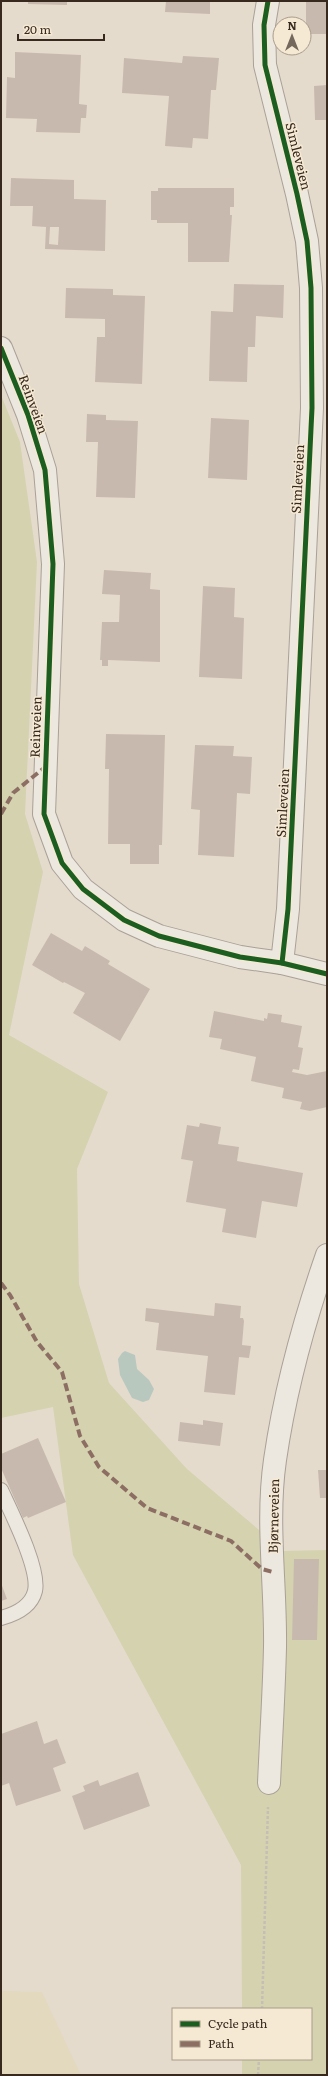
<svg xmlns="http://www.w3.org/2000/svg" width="328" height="2076" font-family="Literata,serif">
<rect width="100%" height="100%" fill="#e4dbcd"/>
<!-- farmland -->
<path fill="#e3d9be" d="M1,1991L42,1992L81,2075H1Z"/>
<!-- green -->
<path fill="#d5d2b0" d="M1,395L20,442L37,562L25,814L43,872L9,1035L108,1092L77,1169L79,1284L109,1383L187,1469L284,1551L327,1550V2075H242V2059H311V2009H242L241,1865L73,1555L53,1407L1,1418Z"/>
<!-- water -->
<path fill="#b9c8be" d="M125,1351L135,1355L137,1369L149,1380L154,1389L149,1400L143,1402L132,1398L120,1375L118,1359L122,1353Z"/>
<!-- building -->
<g fill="#c8b9ae" fill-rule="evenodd">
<path d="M28,1H67V5L28,4Z"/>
<path d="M166,1H210V14L165,12Z"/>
<rect x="306" y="1" width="21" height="33"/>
<path d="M15,52L81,55L79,104L87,105L86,118H81L80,133L36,132L37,119L6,118L7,77L15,78Z"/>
<path d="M183,56L219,58L216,90H211L208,139L193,138L192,148L165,146L169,96L122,93L124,58L182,63Z"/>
<path d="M327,85V120H315L314,86Z"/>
<path d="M11,178L74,180V199L106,200L105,251L45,249L46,227L32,226L33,206H10ZM50,227H59L58,245L49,244Z"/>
<path d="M158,188H234V207H230V215H232L229,262H188V223H157V220H151V191H158Z"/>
<path d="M234,284L284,285L283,318L256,316L255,347H248L247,382L209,381L211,311L233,312Z"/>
<path d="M66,288L113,289V295L145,296L142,384L95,382L97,337H105V319L65,318Z"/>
<path d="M87,414L106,415V420L138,421L135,498L96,497L98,442H86Z"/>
<path d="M211,418L249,420L247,480L208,478Z"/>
<path d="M104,570L151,573L150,589L160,590V662L108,660V666H102V660H100L102,622H119L120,595L102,594Z"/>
<path d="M203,586L235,588L234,617L244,618L242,679L199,677Z"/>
<path d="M106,734L165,735L162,845H159V864H130V844H108L109,769H105Z"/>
<path d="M195,745L234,746L233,756L252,757L250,794L237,793L234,857L198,855L200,810L191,809Z"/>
<path d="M51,933L82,951L85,946L110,961L108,964L150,989L120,1041L73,1013L85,993L64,982L63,983L32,965Z"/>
<path d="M214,1011L264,1021V1018L267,1019L268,1013L282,1015L281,1022L302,1026L298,1047L303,1048L299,1070L293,1069L292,1072L307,1075L327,1071V1107L310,1111L300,1109L302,1102L282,1098L284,1088L251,1081L256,1057L220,1049L222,1039L209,1037Z"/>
<path d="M200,1123L221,1127L218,1144L239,1147L237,1161L303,1173L297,1207L262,1201L256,1238L222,1232L226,1209L186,1202L193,1161L181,1159L187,1125L199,1127Z"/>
<path d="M215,1303L241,1306L240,1318H243L244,1321L242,1345L251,1346L249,1358L239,1357L235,1395L204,1392L208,1356L156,1350L159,1323L145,1321L146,1308L214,1316Z"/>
<path d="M203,1420L223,1423L220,1446L178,1441L180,1422L203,1425Z"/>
<path d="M38,1438L66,1502L28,1518L27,1516L23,1518L1,1468V1454Z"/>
<path d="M318,1470H327V1498H320Z"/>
<path d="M294,1559H319L317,1640H292Z"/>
<path d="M1,1583L7,1599L1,1601Z"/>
<path d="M37,1721L44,1744L57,1739L66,1763L53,1768L61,1791L16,1806L9,1783L1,1786V1734Z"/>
<path d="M138,1772L150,1806L84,1830L72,1796L85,1791L83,1786L98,1780L100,1786Z"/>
</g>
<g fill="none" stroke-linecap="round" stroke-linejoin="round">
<!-- lane casing -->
<g stroke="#a9a196" stroke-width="16">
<path id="lane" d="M1,1490C11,1512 40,1569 35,1591C31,1607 16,1614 1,1618"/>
</g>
<!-- street casing -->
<g stroke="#a9a196" stroke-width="24">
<g id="street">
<path d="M268,1L264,25L265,65L297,194L307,241L311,288L312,408L288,909L282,963"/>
<path d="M1,348L28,415L45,470L53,564L44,814L62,863L83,889L124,920L159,936L240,957L282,963L327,974"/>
<path d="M269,1783C271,1738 274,1692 275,1647C276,1585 266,1522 275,1460C285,1391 304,1321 327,1255"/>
</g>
</g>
<!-- path -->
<g stroke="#c5beb5" stroke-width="2.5" stroke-dasharray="3 2" stroke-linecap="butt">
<path d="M262,2009L268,1807"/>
<path d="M258,2075L259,2059"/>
</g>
<!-- lane -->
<use href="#lane" stroke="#ece7df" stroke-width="14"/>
<!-- street -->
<use href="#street" stroke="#ece7df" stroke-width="22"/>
<!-- quiet -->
<g stroke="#8d6e63" stroke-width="4" stroke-dasharray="8 4" stroke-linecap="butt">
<path d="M1,814L13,793L44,768"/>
<path d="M1,1283L10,1295L37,1342L62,1372L80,1436L99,1467L147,1508L231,1541L262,1569L273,1572"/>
</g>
<!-- cycleway casing -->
<g stroke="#f5e9d3" stroke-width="8">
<g id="cycleway">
<path d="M268,1L264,25L265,65L297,194L307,241L311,288L312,408L288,909L282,963"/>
<path d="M1,348L28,415L45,470L53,564L44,814L62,863L83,889L124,920L159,936L240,957L282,963L327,974"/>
</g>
</g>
<!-- cycleway -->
<use href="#cycleway" stroke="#1b5e20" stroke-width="5"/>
</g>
<g text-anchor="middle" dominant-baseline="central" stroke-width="3" stroke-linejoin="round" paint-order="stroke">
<!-- street labels -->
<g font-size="13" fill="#38291e" stroke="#f5e9d3">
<text transform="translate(299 156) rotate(76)">Simleveien</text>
<text transform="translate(34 404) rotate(70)">Reinveien</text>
<text transform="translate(297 479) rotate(-87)">Simleveien</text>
<text transform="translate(35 727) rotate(-88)">Reinveien</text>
<text transform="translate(282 803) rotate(-87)">Simleveien</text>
<text transform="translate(273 1516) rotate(-89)">Bjørneveien</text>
</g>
</g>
<!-- border -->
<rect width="328" height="2076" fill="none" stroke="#38291e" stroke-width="4"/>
<!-- legend -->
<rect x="172" y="2008" width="140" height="52" fill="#f5e9d3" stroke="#a99c8b"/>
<rect x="180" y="2021" width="20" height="6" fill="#1b5e20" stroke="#a99c8b"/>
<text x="208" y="2028" font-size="12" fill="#38291e">Cycle path</text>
<rect x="180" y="2041" width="20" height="6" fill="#8d6e63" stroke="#a99c8b"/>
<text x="208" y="2048" font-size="12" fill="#38291e">Path</text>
<!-- north arrow -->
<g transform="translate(292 36)"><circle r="19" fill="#f5e9d3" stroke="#a99c8b"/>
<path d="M0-3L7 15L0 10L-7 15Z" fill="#74675b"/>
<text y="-6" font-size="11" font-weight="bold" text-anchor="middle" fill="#38291e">N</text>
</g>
<!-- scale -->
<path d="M18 34v6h86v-6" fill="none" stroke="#38291e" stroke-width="2"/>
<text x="24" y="34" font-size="12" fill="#38291e" stroke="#f5e9d3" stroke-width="3" paint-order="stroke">20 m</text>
</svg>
